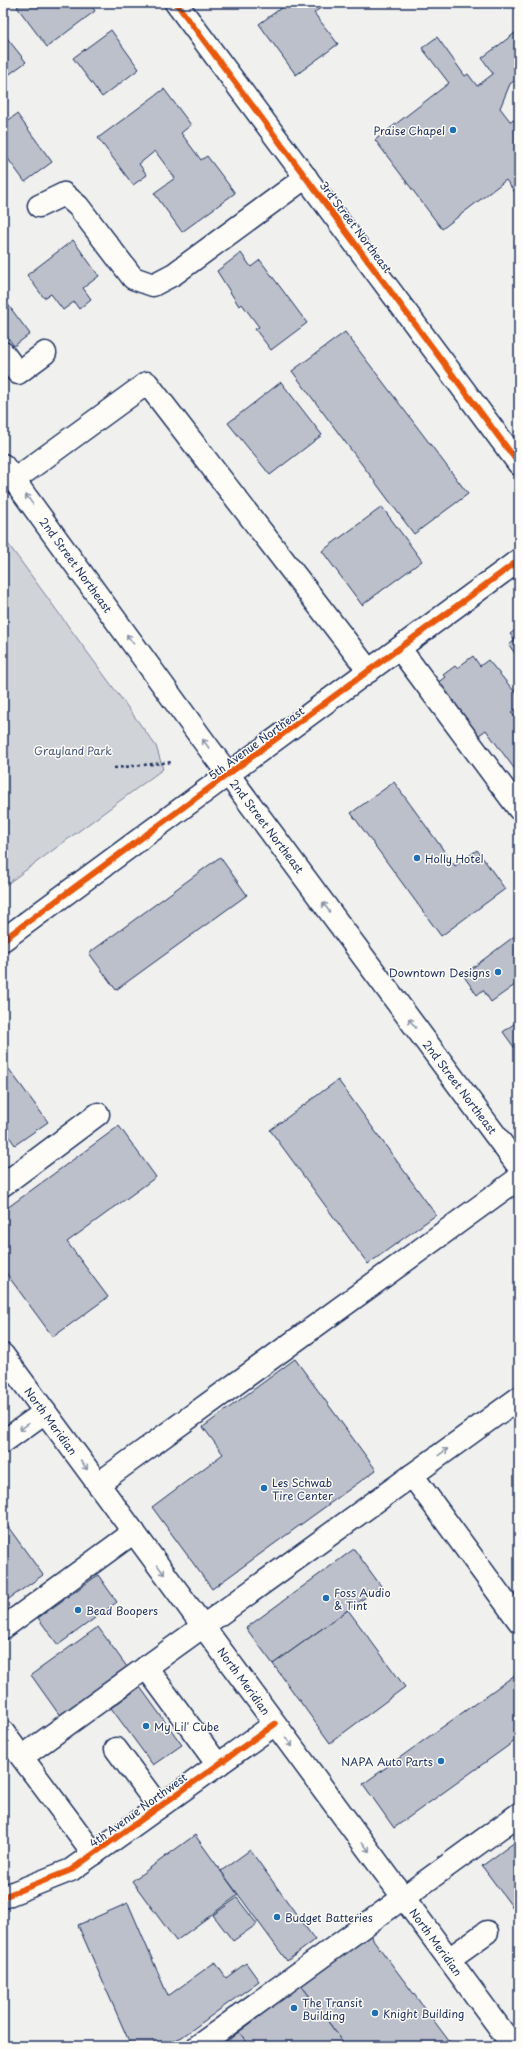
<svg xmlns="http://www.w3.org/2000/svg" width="522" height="2049" font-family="'Playpen Sans',sans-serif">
<rect width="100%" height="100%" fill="#f0f0ee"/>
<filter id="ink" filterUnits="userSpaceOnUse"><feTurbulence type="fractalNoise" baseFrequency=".025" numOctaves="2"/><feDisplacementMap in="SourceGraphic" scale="8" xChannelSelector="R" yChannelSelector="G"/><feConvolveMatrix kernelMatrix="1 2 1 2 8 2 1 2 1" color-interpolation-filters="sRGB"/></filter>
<g filter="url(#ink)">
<!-- green -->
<path fill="#d0d3d8" stroke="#76819b" d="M3,537L156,746L163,769L3,887Z"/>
<!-- building -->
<g fill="#bbc0ca" stroke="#1b2f5e">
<path d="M22,3H90L95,11L47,47L17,7Z"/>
<path d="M288,3H327L314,13L338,44L296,75L259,24Z"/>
<path d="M111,30L139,69L102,97L73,58Z"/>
<path d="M519,30V77L510,84L500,108L510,121L519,119V198L506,180L442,229L375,140L449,83L422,48L437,37L465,76L468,74L477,86L493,74L482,58Z"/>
<path d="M3,33L26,62L3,79Z"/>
<path d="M164,89L191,125L181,133L201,160L207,156L235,193L182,232L154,193L175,178L155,151L139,164L147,175L133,185L98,138Z"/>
<path d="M17,114L52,162L25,182L3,152V124Z"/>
<path d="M73,240L99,276L83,288L91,299L79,309L74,302L63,310L51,294L44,298L27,275Z"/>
<path d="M241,253L251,267L260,260L307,323L271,350L255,329L259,327L242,304L239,306L217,271Z"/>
<path d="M3,298L30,334L14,346L3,331Z"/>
<path d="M345,332L468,494L414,534L292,371Z"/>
<path d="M281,382L322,435L270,475L228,423Z"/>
<path d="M382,507L422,561L362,605L322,551Z"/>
<path d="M519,627V659L509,645L515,640L510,634Z"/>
<path d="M473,656L480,666L488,660L519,697V707L511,712L519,723V775L486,730L475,738L436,684L445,677L443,675L455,666L457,668Z"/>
<path d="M394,782L455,866L477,850L505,889L441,936L351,813Z"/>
<path d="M220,857L247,895L116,990L89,953Z"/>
<path d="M516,935L519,939V982L491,1002L483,990L477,995L463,975Z"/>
<path d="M519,1020V1054L503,1032Z"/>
<path d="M3,1061L48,1122L15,1145L3,1128Z"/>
<path d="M338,1080L436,1215L368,1264L270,1130Z"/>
<path d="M119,1126L156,1177L67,1242L108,1297L53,1337L3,1269V1211Z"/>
<path d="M295,1359L376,1470L212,1589L152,1507L223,1454L203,1427Z"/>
<path d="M3,1520L43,1575L3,1603Z"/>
<path d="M354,1549L381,1586L273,1664L246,1628Z"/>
<path d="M98,1575L117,1602L58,1645L38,1618Z"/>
<path d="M348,1610L405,1687L330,1743L273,1664Z"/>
<path d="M98,1627L130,1671L63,1720L31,1675Z"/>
<path d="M515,1675L519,1681V1738L394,1828L363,1784Z"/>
<path d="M140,1687L182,1745L153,1765L111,1708Z"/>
<path d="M195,1835L238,1895L176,1941L132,1881Z"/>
<path d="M519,1839V1916L482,1866Z"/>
<path d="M250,1850L315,1940L287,1961L221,1871Z"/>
<path d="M237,1898L257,1924L233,1941L213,1915Z"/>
<path d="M128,1903L168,1996L215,1962L226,1978L246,1963L259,1981L182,2037L161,2046H131L78,1925Z"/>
<path d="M369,1934L449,2041V2046H346L301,1985Z"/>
<path d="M301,1985L346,2046H250L239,2032Z"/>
<path d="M239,2032L250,2046H221Z"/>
</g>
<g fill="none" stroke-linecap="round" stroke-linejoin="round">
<!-- minor casing -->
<g stroke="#1b2f5e" stroke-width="25">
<g id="minor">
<path d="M176,3L519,464"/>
<path d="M39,206L64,194L78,206L133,278L153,285L174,274L306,177"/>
<path d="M3,353L18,373L45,353"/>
<path d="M14,480L147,383L369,671"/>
<path d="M400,649L519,809"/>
<path d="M3,940L519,560"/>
<path d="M3,1185L98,1114"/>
<path d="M3,1442L45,1412"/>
<path d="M412,1475L519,1621"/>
<path d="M98,1484L519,1178"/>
<path d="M3,1628L134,1532"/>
<path d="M146,1667L218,1765"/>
<path d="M3,1732L94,1854"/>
<path d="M116,1749L159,1807"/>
<path d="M22,1757L519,1398"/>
<path d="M3,1897L71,1870L275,1724"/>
<path d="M449,1959L487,1932"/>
<path d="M198,2046L519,1814"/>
</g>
</g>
<!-- major casing -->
<g stroke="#1b2f5e" stroke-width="25">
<g id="major">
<path d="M3,465L205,743L519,1167"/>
<path d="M3,1355L513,2046"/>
</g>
</g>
<!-- path -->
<path stroke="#1b2f5e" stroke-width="2.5" stroke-dasharray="3 3" stroke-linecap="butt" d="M114,768L172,762"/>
<!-- minor -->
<use href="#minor" stroke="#fdfcf7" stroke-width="22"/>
<!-- major -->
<use href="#major" stroke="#fdfcf7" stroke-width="22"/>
<!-- cycleway casing -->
<g stroke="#fdfcf7" stroke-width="8">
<g id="cycleway">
<path d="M176,3L519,464"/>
<path d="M3,940L519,560"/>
<path d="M3,1897L71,1870L275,1724"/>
</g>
</g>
<!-- cycleway -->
<use href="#cycleway" stroke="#e8590c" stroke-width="6"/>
</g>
<!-- one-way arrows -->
<defs><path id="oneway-shaft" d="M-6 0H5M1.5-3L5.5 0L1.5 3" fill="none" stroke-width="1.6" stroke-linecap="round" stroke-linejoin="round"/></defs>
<g stroke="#8c96aa">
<use href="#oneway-shaft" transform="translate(29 499) rotate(-126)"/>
<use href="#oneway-shaft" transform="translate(130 639) rotate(-126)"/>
<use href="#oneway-shaft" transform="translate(206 744) rotate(-126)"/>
<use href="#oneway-shaft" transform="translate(326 907) rotate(-127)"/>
<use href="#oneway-shaft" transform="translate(412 1023) rotate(-127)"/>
<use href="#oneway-shaft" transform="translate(24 1427) rotate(144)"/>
<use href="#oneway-shaft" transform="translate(443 1452) rotate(-36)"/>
<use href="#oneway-shaft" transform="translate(84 1465) rotate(54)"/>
<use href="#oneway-shaft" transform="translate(161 1570) rotate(54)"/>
<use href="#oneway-shaft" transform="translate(289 1742) rotate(54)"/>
<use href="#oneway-shaft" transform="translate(366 1847) rotate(53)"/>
</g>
</g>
<!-- markers -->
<g fill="#1f6fb2" stroke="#fdfcf7" stroke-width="1.5">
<circle cx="453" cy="130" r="4"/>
<circle cx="417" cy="858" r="4"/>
<circle cx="498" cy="972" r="4"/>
<circle cx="264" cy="1488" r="4"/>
<circle cx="326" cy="1598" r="4"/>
<circle cx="78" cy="1610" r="4"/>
<circle cx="146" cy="1726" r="4"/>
<circle cx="441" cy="1761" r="4"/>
<circle cx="277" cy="1917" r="4"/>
<circle cx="294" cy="2008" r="4"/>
<circle cx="375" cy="2013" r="4"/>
</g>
<g text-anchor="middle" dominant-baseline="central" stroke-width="3" stroke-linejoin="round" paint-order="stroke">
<!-- poi labels -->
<g font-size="11" fill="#1b2f5e" stroke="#fdfcf7" text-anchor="start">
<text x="445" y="130" text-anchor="end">Praise Chapel</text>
<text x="425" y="858">Holly Hotel</text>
<text x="490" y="972" text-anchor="end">Downtown Designs</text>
<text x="272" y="1482">Les Schwab<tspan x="272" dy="13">Tire Center</tspan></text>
<text x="334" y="1592">Foss Audio<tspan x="334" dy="13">&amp; Tint</tspan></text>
<text x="86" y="1610">Bead Boopers</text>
<text x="154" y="1726">My Lil' Cube</text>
<text x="433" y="1761" text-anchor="end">NAPA Auto Parts</text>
<text x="285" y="1917">Budget Batteries</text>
<text x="302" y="2002">The Transit<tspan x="302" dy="13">Building</tspan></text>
<text x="383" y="2013">Knight Building</text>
</g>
<!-- street labels -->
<g font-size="11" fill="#1b2f5e" stroke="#fdfcf7">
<text transform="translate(356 227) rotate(53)">3rd Street Northeast</text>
<text transform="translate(76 565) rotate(54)">2nd Street Northeast</text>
<text transform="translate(256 743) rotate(-36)">5th Avenue Northeast</text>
<text transform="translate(267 826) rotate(53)">2nd Street Northeast</text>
<text transform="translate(460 1087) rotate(53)">2nd Street Northeast</text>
<text transform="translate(51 1421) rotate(54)">North Meridian</text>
<text transform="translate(244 1681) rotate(54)">North Meridian</text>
<text transform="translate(138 1810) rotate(-36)">4th Avenue Northwest</text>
<text transform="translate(436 1942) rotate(54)">North Meridian</text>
</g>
<!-- park labels -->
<g font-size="11" fill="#48587c" stroke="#fdfcf7">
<text x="73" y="750">Grayland Park</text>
</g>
</g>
<!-- margin -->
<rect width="522" height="2049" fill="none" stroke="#fdfcf7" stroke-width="16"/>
<rect x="8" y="8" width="506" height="2033" fill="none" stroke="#1b2f5e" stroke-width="1.5" filter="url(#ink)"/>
</svg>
